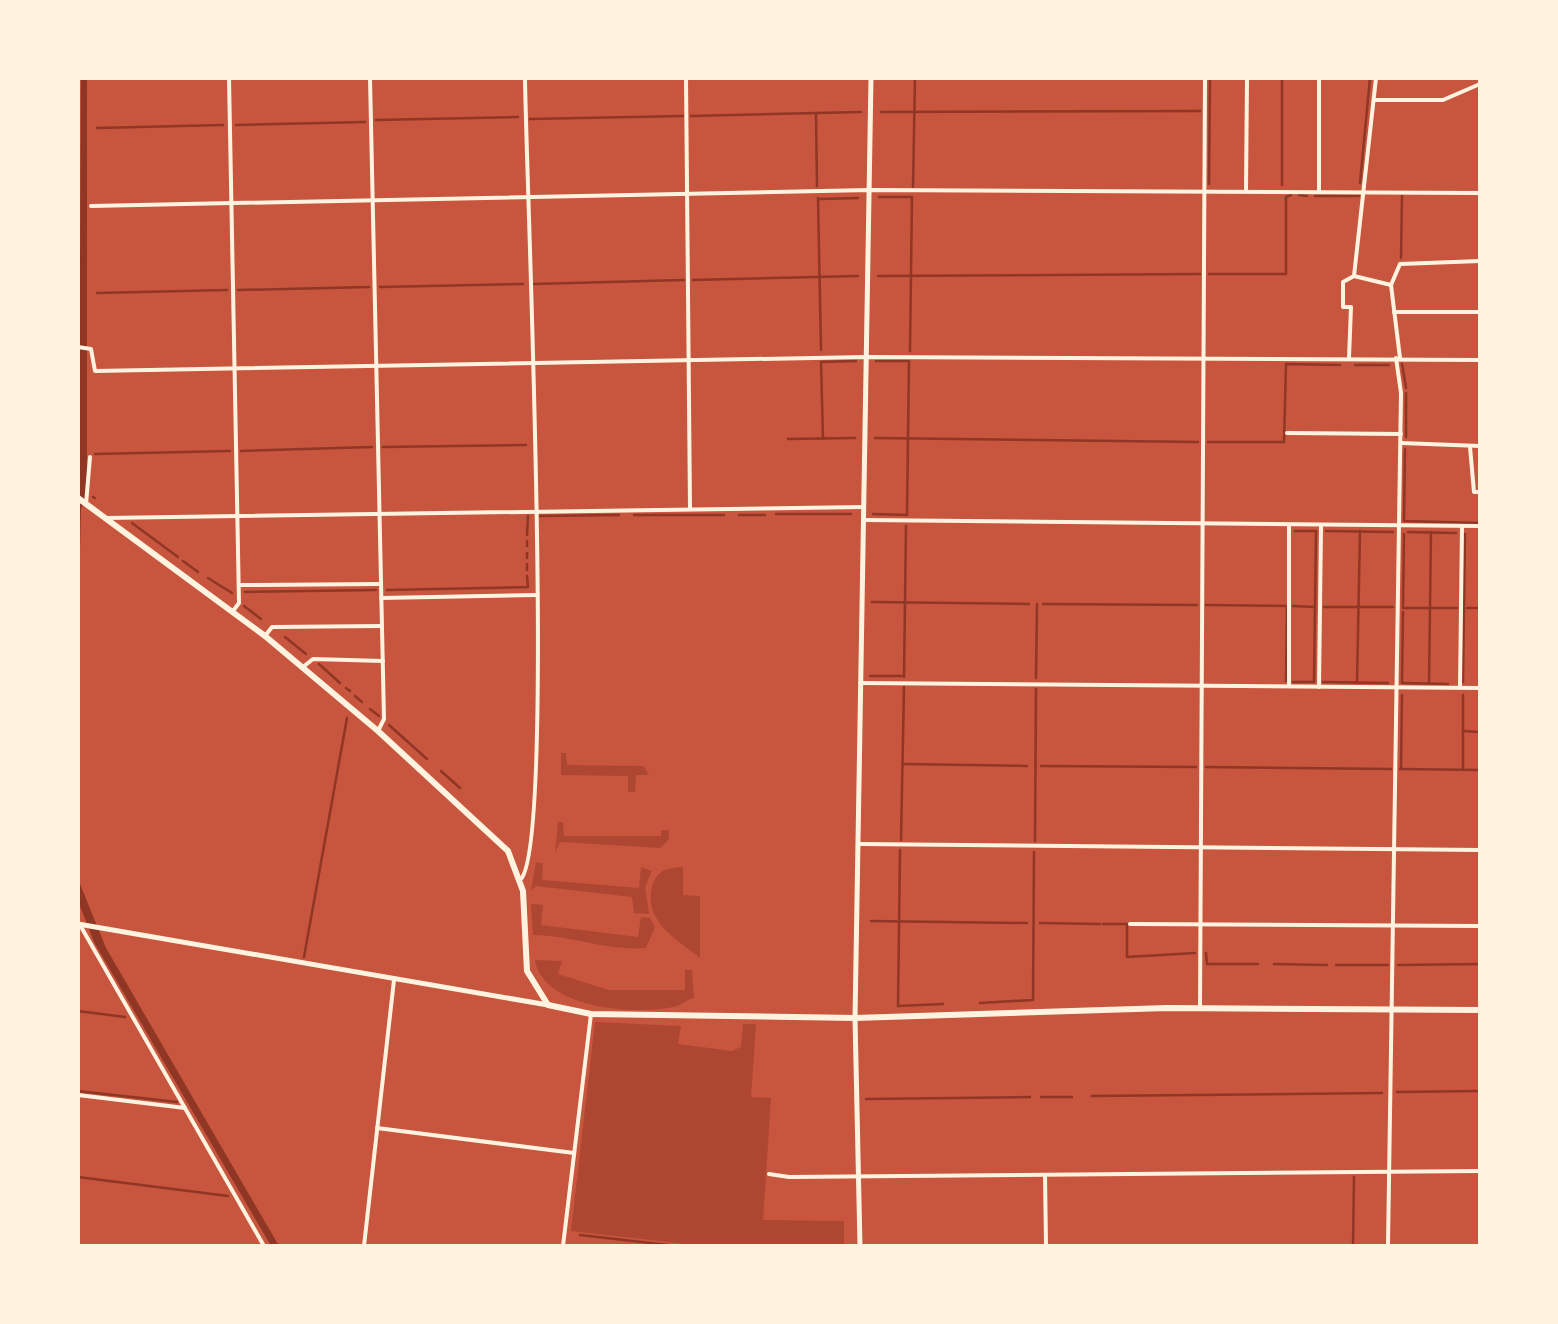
<svg xmlns="http://www.w3.org/2000/svg" width="1558" height="1324" font-family="'Roboto Condensed',sans-serif">
<rect width="100%" height="100%" fill="#c8553d"/>
<!-- green -->
<g fill="#ae4732">
<path d="M561,753H566L567,765L644,766L649,775H636L635,792H628V776L561,775Z"/>
<path d="M558,822H563L564,836H661V830H669V839L661,848L560,842L555,853Z"/>
<path d="M536,862L543,863L542,880L639,888L641,867L652,871L645,887L649,914L634,913L632,897L536,886L531,891Z"/>
<path d="M683,867V895L700,896V958C678,940 643,922 652,887C657,870 666,868 683,867Z"/>
<path d="M531,904L543,905L541,925L638,937L641,917L650,918L655,927L646,948C605,951 576,936 533,935Z"/>
<path d="M535,960L562,961L558,974L609,990H685V970H692L694,998C685,1000 681,1006 673,1007C633,1015 544,1009 535,960Z"/>
<path d="M595,1022L681,1026L678,1044L732,1051L741,1047L743,1024H756L751,1097L771,1098L763,1220L844,1221V1244L703,1246L571,1231Z"/>
</g>
<!-- water -->
<g fill="#8f3625">
<path d="M81,78H87V495L81,509L78,632Z"/>
<path d="M78,879L106,948L279,1246H271L94,942L78,901Z"/>
</g>
<g fill="none" stroke-linecap="round" stroke-linejoin="round">
<!-- stream -->
<g stroke="#8f3625" stroke-width="2.5">
<path d="M881,112L1200,111"/>
<path d="M816,114L817,186"/>
<path d="M691,116L861,112"/>
<path d="M530,119L683,116"/>
<path d="M376,120L518,117"/>
<path d="M236,125L365,122"/>
<path d="M97,128L223,125"/>
<path d="M1360,183L1370,78"/>
<path d="M1209,184L1210,78"/>
<path d="M1282,185V78"/>
<path d="M913,187L915,78"/>
<path d="M1299,195L1307,196"/>
<path d="M1315,196H1359"/>
<path d="M879,197H912L910,351"/>
<path d="M818,198L821,350"/>
<path d="M820,199L858,198"/>
<path d="M1401,258L1402,196"/>
<path d="M1209,274H1286V197L1291,195"/>
<path d="M878,276L1200,274"/>
<path d="M693,280L858,276"/>
<path d="M534,284L684,280"/>
<path d="M380,287L523,284"/>
<path d="M238,290L369,287"/>
<path d="M97,293L227,290"/>
<path d="M1402,364L1406,388"/>
<path d="M1355,365H1389"/>
<path d="M1406,437V393"/>
<path d="M875,438L1198,442"/>
<path d="M788,439L855,438"/>
<path d="M823,439L821,362L856,361"/>
<path d="M1208,442H1284L1286,364L1340,365"/>
<path d="M383,447L526,445"/>
<path d="M1405,449L1404,521L1480,523"/>
<path d="M241,451L372,447"/>
<path d="M95,454L230,451"/>
<path d="M93,497L95,498"/>
<path d="M776,514H851"/>
<path d="M873,514L907,515L909,361H876"/>
<path d="M634,515H724"/>
<path d="M739,515H765"/>
<path d="M540,516L619,515"/>
<path d="M132,523L178,557"/>
<path d="M1326,531L1393,532"/>
<path d="M1408,532L1456,533"/>
<path d="M527,535L528,516"/>
<path d="M527,541V546"/>
<path d="M527,553V558"/>
<path d="M183,561L198,572"/>
<path d="M527,564V570"/>
<path d="M208,578L232,593"/>
<path d="M387,590L528,587L527,576"/>
<path d="M245,592L376,590"/>
<path d="M872,602L1029,604"/>
<path d="M1043,604L1197,605"/>
<path d="M1206,605L1287,606L1286,681"/>
<path d="M244,606L261,619"/>
<path d="M1293,606L1314,607"/>
<path d="M1324,607H1393"/>
<path d="M1403,608L1404,534"/>
<path d="M1403,608H1457"/>
<path d="M1467,608H1480"/>
<path d="M285,637L306,654"/>
<path d="M319,664L340,683"/>
<path d="M870,676H903"/>
<path d="M904,677L906,526"/>
<path d="M1036,678L1037,604"/>
<path d="M1293,682H1314L1316,531H1295"/>
<path d="M1323,682L1388,683"/>
<path d="M1357,682L1360,531"/>
<path d="M1463,682L1465,534"/>
<path d="M1402,683L1403,612"/>
<path d="M1404,683L1448,684"/>
<path d="M1429,683L1431,532"/>
<path d="M346,688L350,691"/>
<path d="M355,696L362,702"/>
<path d="M370,709L379,716"/>
<path d="M389,725L427,759"/>
<path d="M1463,731L1480,732"/>
<path d="M904,764L1027,766"/>
<path d="M1041,766L1196,767"/>
<path d="M1206,767L1391,769"/>
<path d="M1463,768V695"/>
<path d="M1400,769L1480,770"/>
<path d="M1401,769L1402,695"/>
<path d="M441,771L460,788"/>
<path d="M901,840L904,687"/>
<path d="M1035,841L1036,689"/>
<path d="M900,850L898,1006L943,1004"/>
<path d="M871,921L1027,923"/>
<path d="M1040,923L1100,924"/>
<path d="M1103,924H1127V957L1195,953"/>
<path d="M1206,953L1207,964H1258"/>
<path d="M304,957L347,718"/>
<path d="M1274,964L1327,965"/>
<path d="M1336,965H1388"/>
<path d="M1398,965L1480,964"/>
<path d="M980,1003L1033,1000L1034,852"/>
<path d="M78,1011L125,1017"/>
<path d="M78,1091L177,1102"/>
<path d="M1397,1092L1480,1091"/>
<path d="M1092,1096L1382,1093"/>
<path d="M1041,1097H1072"/>
<path d="M866,1099L1030,1097"/>
<path d="M78,1177L228,1196"/>
<path d="M580,1235L677,1246"/>
<path d="M1353,1246L1354,1177"/>
</g>
<!-- minor -->
<g stroke="#fff3e0" stroke-width="4">
<path d="M229,78L239,603L233,611"/>
<path d="M370,78L384,719L378,731"/>
<path d="M686,78L690,508"/>
<path d="M1376,78L1354,276L1391,285"/>
<path d="M1374,100H1443L1480,84"/>
<path d="M1246,190L1247,78"/>
<path d="M1319,190V78"/>
<path d="M91,206L869,190L1480,193"/>
<path d="M1394,312H1480"/>
<path d="M78,347L91,349L95,371L866,357L1480,360"/>
<path d="M1349,358L1351,307H1343V282L1354,276"/>
<path d="M1400,358L1391,285L1400,264L1480,261"/>
<path d="M1287,433L1401,434"/>
<path d="M1401,443L1480,446"/>
<path d="M1470,447L1474,492H1480"/>
<path d="M86,504L90,457"/>
<path d="M105,518L863,507"/>
<path d="M863,520L1480,526"/>
<path d="M239,585L379,584"/>
<path d="M381,598L536,595"/>
<path d="M265,636L272,627L381,626"/>
<path d="M303,667L313,659L383,661"/>
<path d="M860,683L1480,688"/>
<path d="M1289,686V526"/>
<path d="M1460,686L1462,526"/>
<path d="M1319,687L1321,527"/>
<path d="M858,844L1480,850"/>
<path d="M521,879C556,839 526,179 525,78"/>
<path d="M1130,924L1480,926"/>
<path d="M80,925L264,1246"/>
<path d="M1200,1008L1205,78"/>
<path d="M78,1095L185,1108"/>
<path d="M377,1128L574,1153"/>
<path d="M769,1174L789,1177L1480,1171"/>
<path d="M1045,1175L1046,1246"/>
<path d="M364,1246L394,980"/>
<path d="M563,1246L591,1014"/>
<path d="M1388,1246L1401,393L1396,358"/>
</g>
<!-- tertiary -->
<g stroke="#fff3e0" stroke-width="5">
<path d="M78,924L548,1005"/>
<path d="M860,1246L855,1018L871,78"/>
</g>
<!-- secondary -->
<path stroke="#fff3e0" stroke-width="6" d="M78,498L265,636L378,731L508,851L523,891L527,971L548,1005L591,1014L855,1018L1167,1008L1480,1010"/>
</g>
<!-- border -->
<rect width="1558" height="1324" fill="none" stroke="#fff3e0" stroke-width="160"/>
</svg>
